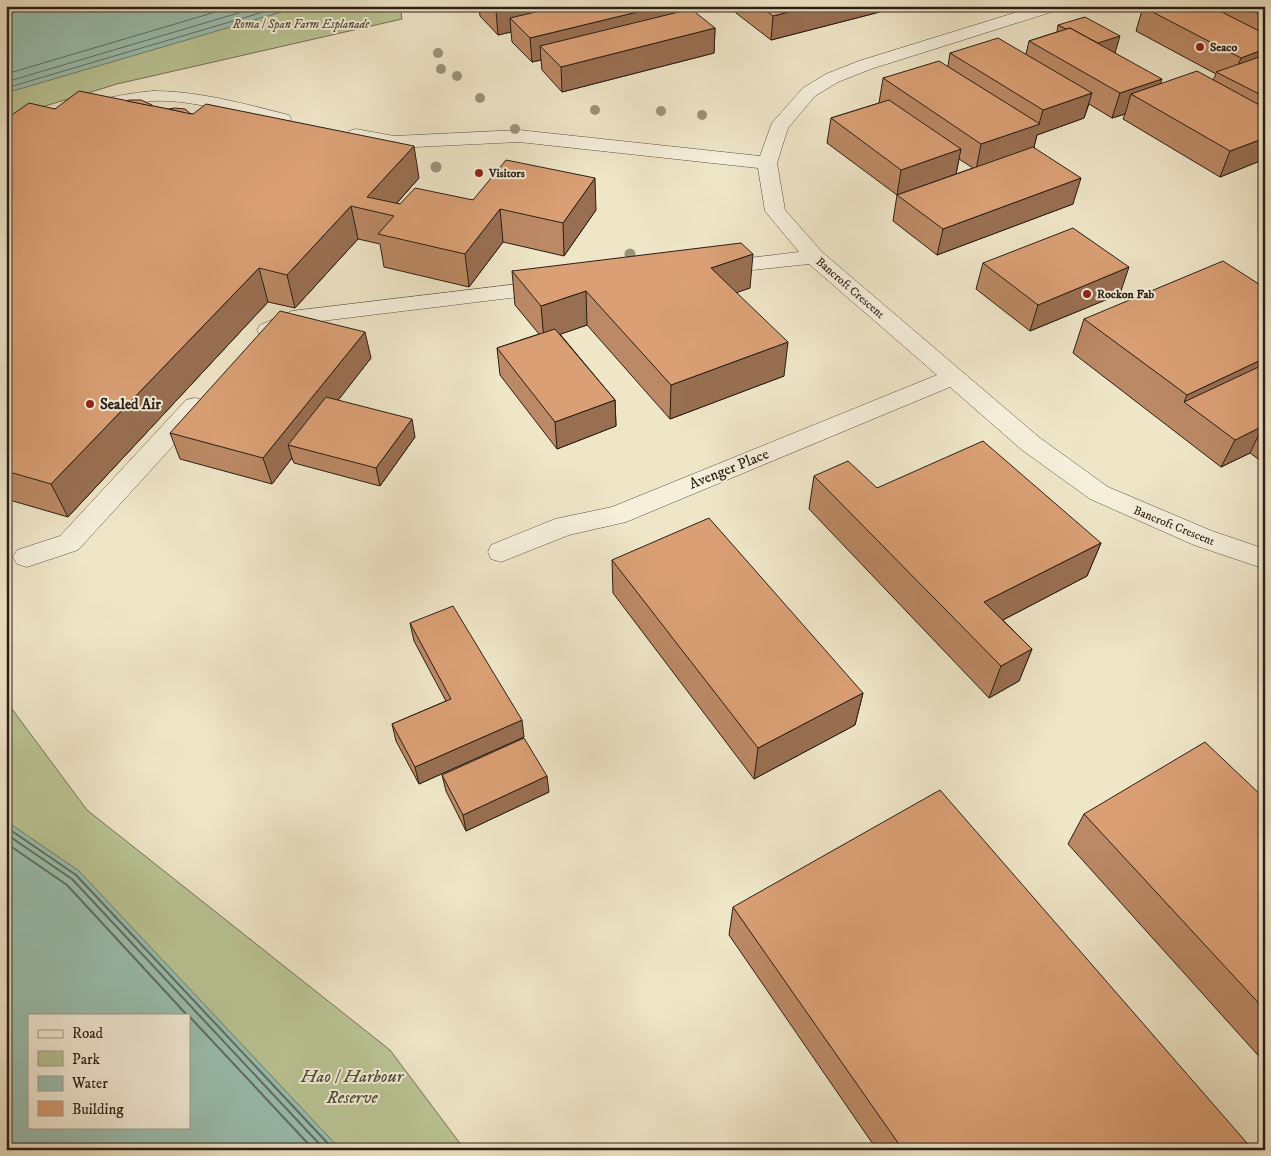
<svg xmlns="http://www.w3.org/2000/svg" width="1271" height="1156" font-family="'IM FELL DW Pica',serif">
<rect width="100%" height="100%" fill="#efe6c8"/>
<filter id="stains"><feTurbulence type="fractalNoise" baseFrequency=".004" numOctaves="4"/><feColorMatrix values="0 0 0 0 .2 0 0 0 0 .09 0 0 0 0 .02 0 0 0 .5 -.17"/></filter>
<radialGradient id="worn" r=".72"><stop offset=".6" stop-color="#630" stop-opacity="0"/><stop offset="1" stop-color="#630" stop-opacity=".3"/></radialGradient>
<!-- green -->
<g fill="#bac595" stroke="#727255" fill-rule="evenodd">
<path d="M6,6H400L402,19L117,84L6,118Z"/>
<path d="M6,701L87,810L390,1050L465,1150H6ZM29,1015H189V1127H29Z"/>
</g>
<!-- water -->
<g fill="#9ac0b2" stroke="#6d7f73" fill-rule="evenodd">
<path d="M6,6H302L6,93Z"/>
<path d="M6,821L79,871L341,1150H6ZM29,1015H189V1127H29Z"/>
</g>
<g fill="none" stroke-linecap="round" stroke-linejoin="round">
<!-- shore-far1 -->
<g stroke="#626f64" stroke-width="1">
<path d="M6,74L236,6"/>
<path d="M6,82L262,6"/>
<path d="M6,88L284,6"/>
</g>
<!-- shore -->
<g stroke="#626f64" stroke-width="2">
<path d="M6,827L76,875L334,1150"/>
<path d="M6,834L72,879L325,1150"/>
<path d="M6,843L67,885L187,1015"/>
<path d="M189,1016L314,1150"/>
</g>
<!-- minor casing -->
<g stroke="#5b5042" stroke-width="1">
<g id="minor">
<path d="M1037,6H1063L1061,9L871,69L838,82L815,96L788,128L777,163L785,210L822,252L1040,438L1108,487L1212,531L1265,549V569L1194,545L1090,499L1022,450L950,387L626,522L569,535L501,562L491,559L488,552L491,545L555,519L612,507L937,375L809,264L715,274L707,273L704,268L707,263L715,262L799,252L765,211L758,168L519,142L394,148L349,139L347,135L349,131L356,129L394,136L519,130L760,156L772,123L803,88L826,74L859,61Z"/>
<path d="M153,91C199,91 245,104 289,115L291,119L289,123L282,125C240,116 196,99 153,101C131,103 110,110 89,116L83,114L80,110C87,99 139,92 153,91Z"/>
<path d="M551,280L559,282L562,287L559,292L297,324L276,335L268,337L260,335L257,330L260,325L292,311Z"/>
<path d="M195,398L204,400L207,406L204,412L78,550L27,567L17,564L13,557L17,550L60,536L186,400Z"/>
</g>
</g>
<!-- minor -->
<use href="#minor" fill="#f5efdb" fill-rule="evenodd"/>
</g>
<!-- trees -->
<g fill="#9a947a">
<circle cx="438" cy="53" r="5"/>
<circle cx="441" cy="69" r="5"/>
<circle cx="457" cy="76" r="5"/>
<circle cx="480" cy="98" r="5"/>
<circle cx="595" cy="110" r="5"/>
<circle cx="661" cy="111" r="5"/>
<circle cx="702" cy="115" r="5"/>
<circle cx="515" cy="129" r="5"/>
<circle cx="436" cy="167" r="5.5"/>
<circle cx="630" cy="254" r="5.5"/>
</g>
<!-- wall -->
<g fill="#bb8965" stroke="#2a1e15" fill-rule="evenodd">
<path d="M470,6H680V12L715,28L714,53L562,92L542,70L541,60L532,62L512,42L511,32L498,35L480,16L479,8L473,9Z"/>
<path d="M727,6H903L771,40Z"/>
<path d="M1146,6H1265V159L1220,177L1123,119L1125,114L1112,118L1089,104L1084,118L1037,135L1034,147L1073,204L937,255L893,221L897,195L827,143L831,118L879,103L883,78L948,66L950,53L1026,54L1029,41L1057,32L1058,25L1115,53L1160,84L1213,80L1216,74L1136,31L1143,7ZM959,159L973,168L956,174Z"/>
<path d="M152,106L192,114L419,178L397,203L400,204L473,200L596,210L564,256L503,242L469,287L384,267L380,244L358,239L295,308L268,302L68,517L6,499V119L55,109Z"/>
<path d="M983,263L1120,294L1030,331L976,289Z"/>
<path d="M512,271L750,288L736,292L784,376L670,419L587,325L560,334L615,400L616,426L557,449L500,375L497,348L539,334L515,305Z"/>
<path d="M1265,288V464L1250,453L1221,467L1073,353L1084,319Z"/>
<path d="M371,358L338,400L415,437L380,486L294,463L292,458L272,484L180,459L170,433Z"/>
<path d="M814,476L877,488L1101,543L1087,576L1003,620L1032,649L1019,681L989,698L809,509Z"/>
<path d="M612,560L863,693L855,725L754,779L613,593Z"/>
<path d="M410,623L524,737L419,784L396,741L392,724L446,701L414,641Z"/>
<path d="M442,775L549,792L466,831L446,791Z"/>
<path d="M1265,799V1063L1068,844L1084,814Z"/>
<path d="M733,907L1253,1150H877L729,935Z"/>
</g>
<!-- shaded-wall -->
<g fill="#996f52" stroke="#2a1e15">
<path d="M472,6H479V8L473,9Z"/>
<path d="M515,6H618L510,18L511,32L498,35L496,11Z"/>
<path d="M662,6H680V26L540,46L541,60L532,62L530,38Z"/>
<path d="M812,6H903L771,40L773,16Z"/>
<path d="M715,28L714,53L562,92L561,67Z"/>
<path d="M1120,36L1115,53L1093,44Z"/>
<path d="M1265,49V70L1232,80L1241,58Z"/>
<path d="M1162,79L1154,104L1131,94L1125,114L1112,118L1120,93Z"/>
<path d="M1092,93L1084,118L1037,135L1033,150L976,170L981,144L1039,124L1043,110Z"/>
<path d="M1265,138V159L1220,177L1230,151Z"/>
<path d="M414,146L419,178L387,214L367,197Z"/>
<path d="M961,149L956,174L897,195L901,170Z"/>
<path d="M595,178L596,210L564,256L563,223Z"/>
<path d="M1081,178L1073,204L937,255L943,229Z"/>
<path d="M351,206L358,239L295,308L287,275Z"/>
<path d="M500,209L503,242L469,287L465,254Z"/>
<path d="M753,254L750,288L710,302L711,268Z"/>
<path d="M1129,267L1120,294L1030,331L1038,305Z"/>
<path d="M259,268L268,302L68,517L51,484Z"/>
<path d="M586,291L587,325L544,340L541,306Z"/>
<path d="M365,332L371,358L301,448L288,445L292,458L272,484L263,458Z"/>
<path d="M788,342L784,376L670,419L671,385Z"/>
<path d="M1265,358V384L1184,402L1187,395Z"/>
<path d="M615,400L616,426L557,449L555,422Z"/>
<path d="M412,419L415,437L380,486L376,468Z"/>
<path d="M1263,426L1250,453L1221,467L1235,440Z"/>
<path d="M1101,543L1087,576L974,635L984,602Z"/>
<path d="M1032,649L1019,681L989,698L1001,666Z"/>
<path d="M863,693L855,725L754,779L758,748Z"/>
<path d="M522,720L524,737L419,784L415,767Z"/>
<path d="M547,776L549,792L466,831L463,815Z"/>
</g>
<!-- building -->
<g fill="#da9f75" stroke="#2a1e15">
<path d="M492,6H515L496,11Z"/>
<path d="M562,6H662L530,38L510,18Z"/>
<path d="M760,6H812L773,16Z"/>
<path d="M1146,6H1210L1265,34V49L1241,58L1143,7Z"/>
<path d="M1243,6H1265V17Z"/>
<path d="M691,9L715,28L561,67L540,46Z"/>
<path d="M1085,17L1120,36L1098,43L1070,28L1066,29L1058,25Z"/>
<path d="M1070,28L1162,79L1120,93L1029,41Z"/>
<path d="M998,38L1092,93L1043,110L950,53Z"/>
<path d="M1265,55V97L1216,72Z"/>
<path d="M939,61L1040,124L981,144L883,78Z"/>
<path d="M1197,71L1265,108V138L1230,151L1131,94Z"/>
<path d="M79,91L193,114L206,104L414,146L367,197L400,204L415,188L473,200L506,160L595,178L563,223L500,209L465,254L378,234L394,216L351,206L287,275L259,268L51,484L6,471V147L9,145L6,144V119L29,103L55,109Z"/>
<path d="M129,100H141L152,105V106L127,101Z"/>
<path d="M889,100L961,149L901,170L831,118Z"/>
<path d="M174,108L185,109L191,114L169,109Z"/>
<path d="M1033,147L1081,178L943,229L897,195Z"/>
<path d="M1073,228L1129,267L1038,305L983,263Z"/>
<path d="M741,243L753,254L711,268L788,342L671,385L586,291L541,306L512,271Z"/>
<path d="M1223,261L1265,288V358L1187,395L1084,319Z"/>
<path d="M280,311L365,332L263,458L170,433Z"/>
<path d="M555,329L615,400L555,422L497,348Z"/>
<path d="M1265,364V427L1263,426L1235,440L1184,402Z"/>
<path d="M326,397L412,419L376,468L288,445Z"/>
<path d="M983,441L1101,543L984,602L1032,649L1001,666L814,476L848,461L877,488Z"/>
<path d="M709,518L863,693L758,748L612,560Z"/>
<path d="M453,606L522,720L415,767L392,724L451,699L410,623Z"/>
<path d="M524,738L547,776L463,815L442,775Z"/>
<path d="M1205,742L1265,799V1010L1084,814Z"/>
<path d="M940,790L1253,1150H903L733,907Z"/>
</g>
<!-- markers -->
<g fill="#8f2418" stroke="#f5efdb" stroke-width="2">
<circle cx="1200" cy="47" r="5"/>
<circle cx="479" cy="173" r="5"/>
<circle cx="1087" cy="294" r="5"/>
<circle cx="90" cy="404" r="5"/>
</g>
<g text-anchor="middle" dominant-baseline="central" stroke-width="4" stroke-linejoin="round" paint-order="stroke">
<!-- far-park labels -->
<g font-size="12" font-style="italic" fill="#55503b" stroke="#f5efdb">
<text x="301" y="24">Roma / Span Farm Esplanade</text>
</g>
<!-- far-poi labels -->
<g font-size="12" font-weight="bold" fill="#2a1e15" stroke="#f5efdb" text-anchor="start">
<text x="1210" y="47">Seaco</text>
<text x="489" y="173">Visitors</text>
<text x="1097" y="294">Rockon Fab</text>
</g>
<!-- far-street labels -->
<g font-size="12" fill="#2a1e15" stroke="#f5efdb">
<text transform="translate(850 288) rotate(41)">Bancroft Crescent</text>
<text transform="translate(1174 526) rotate(22)">Bancroft Crescent</text>
</g>
<!-- poi labels -->
<g font-size="15" font-weight="bold" fill="#2a1e15" stroke="#f5efdb" text-anchor="start">
<text x="100" y="404">Sealed Air</text>
</g>
<!-- street labels -->
<g font-size="15" fill="#2a1e15" stroke="#f5efdb">
<text transform="translate(729 469) rotate(-22)">Avenger Place</text>
</g>
<!-- near-park labels -->
<g font-size="18" font-style="italic" fill="#55503b" stroke="#f5efdb">
<text x="352" y="1077">Hao / Harbour<tspan x="352" dy="21">Reserve</tspan></text>
</g>
</g>
<!-- margin -->
<rect width="1271" height="1156" fill="none" stroke="#efe6c8" stroke-width="25"/>
<rect x="8" y="8" width="1256" height="1141" fill="none" stroke="#2a1e15" stroke-width="2.5"/>
<rect x="12" y="12" width="1246" height="1131" fill="none" stroke="#2a1e15"/>
<!-- legend -->
<rect x="28" y="1014" width="162" height="115" fill="#f5efdb" stroke="#a49b8c"/>
<rect x="38" y="1030" width="25" height="8" fill="#f5efdb" stroke="#a49b8c"/>
<text x="72" y="1038" font-size="15" fill="#2a1e15">Road</text>
<rect x="38" y="1051" width="25" height="15" fill="#bac595" stroke="#a49b8c"/>
<text x="72" y="1064" font-size="15" fill="#2a1e15">Park</text>
<rect x="38" y="1076" width="25" height="15" fill="#9ac0b2" stroke="#a49b8c"/>
<text x="72" y="1088" font-size="15" fill="#2a1e15">Water</text>
<rect x="38" y="1101" width="25" height="15" fill="#da9f75" stroke="#a49b8c"/>
<text x="72" y="1114" font-size="15" fill="#2a1e15">Building</text>
<rect width="100%" height="100%" filter="url(#stains)"/>
<rect width="100%" height="100%" fill="url(#worn)"/>
</svg>
